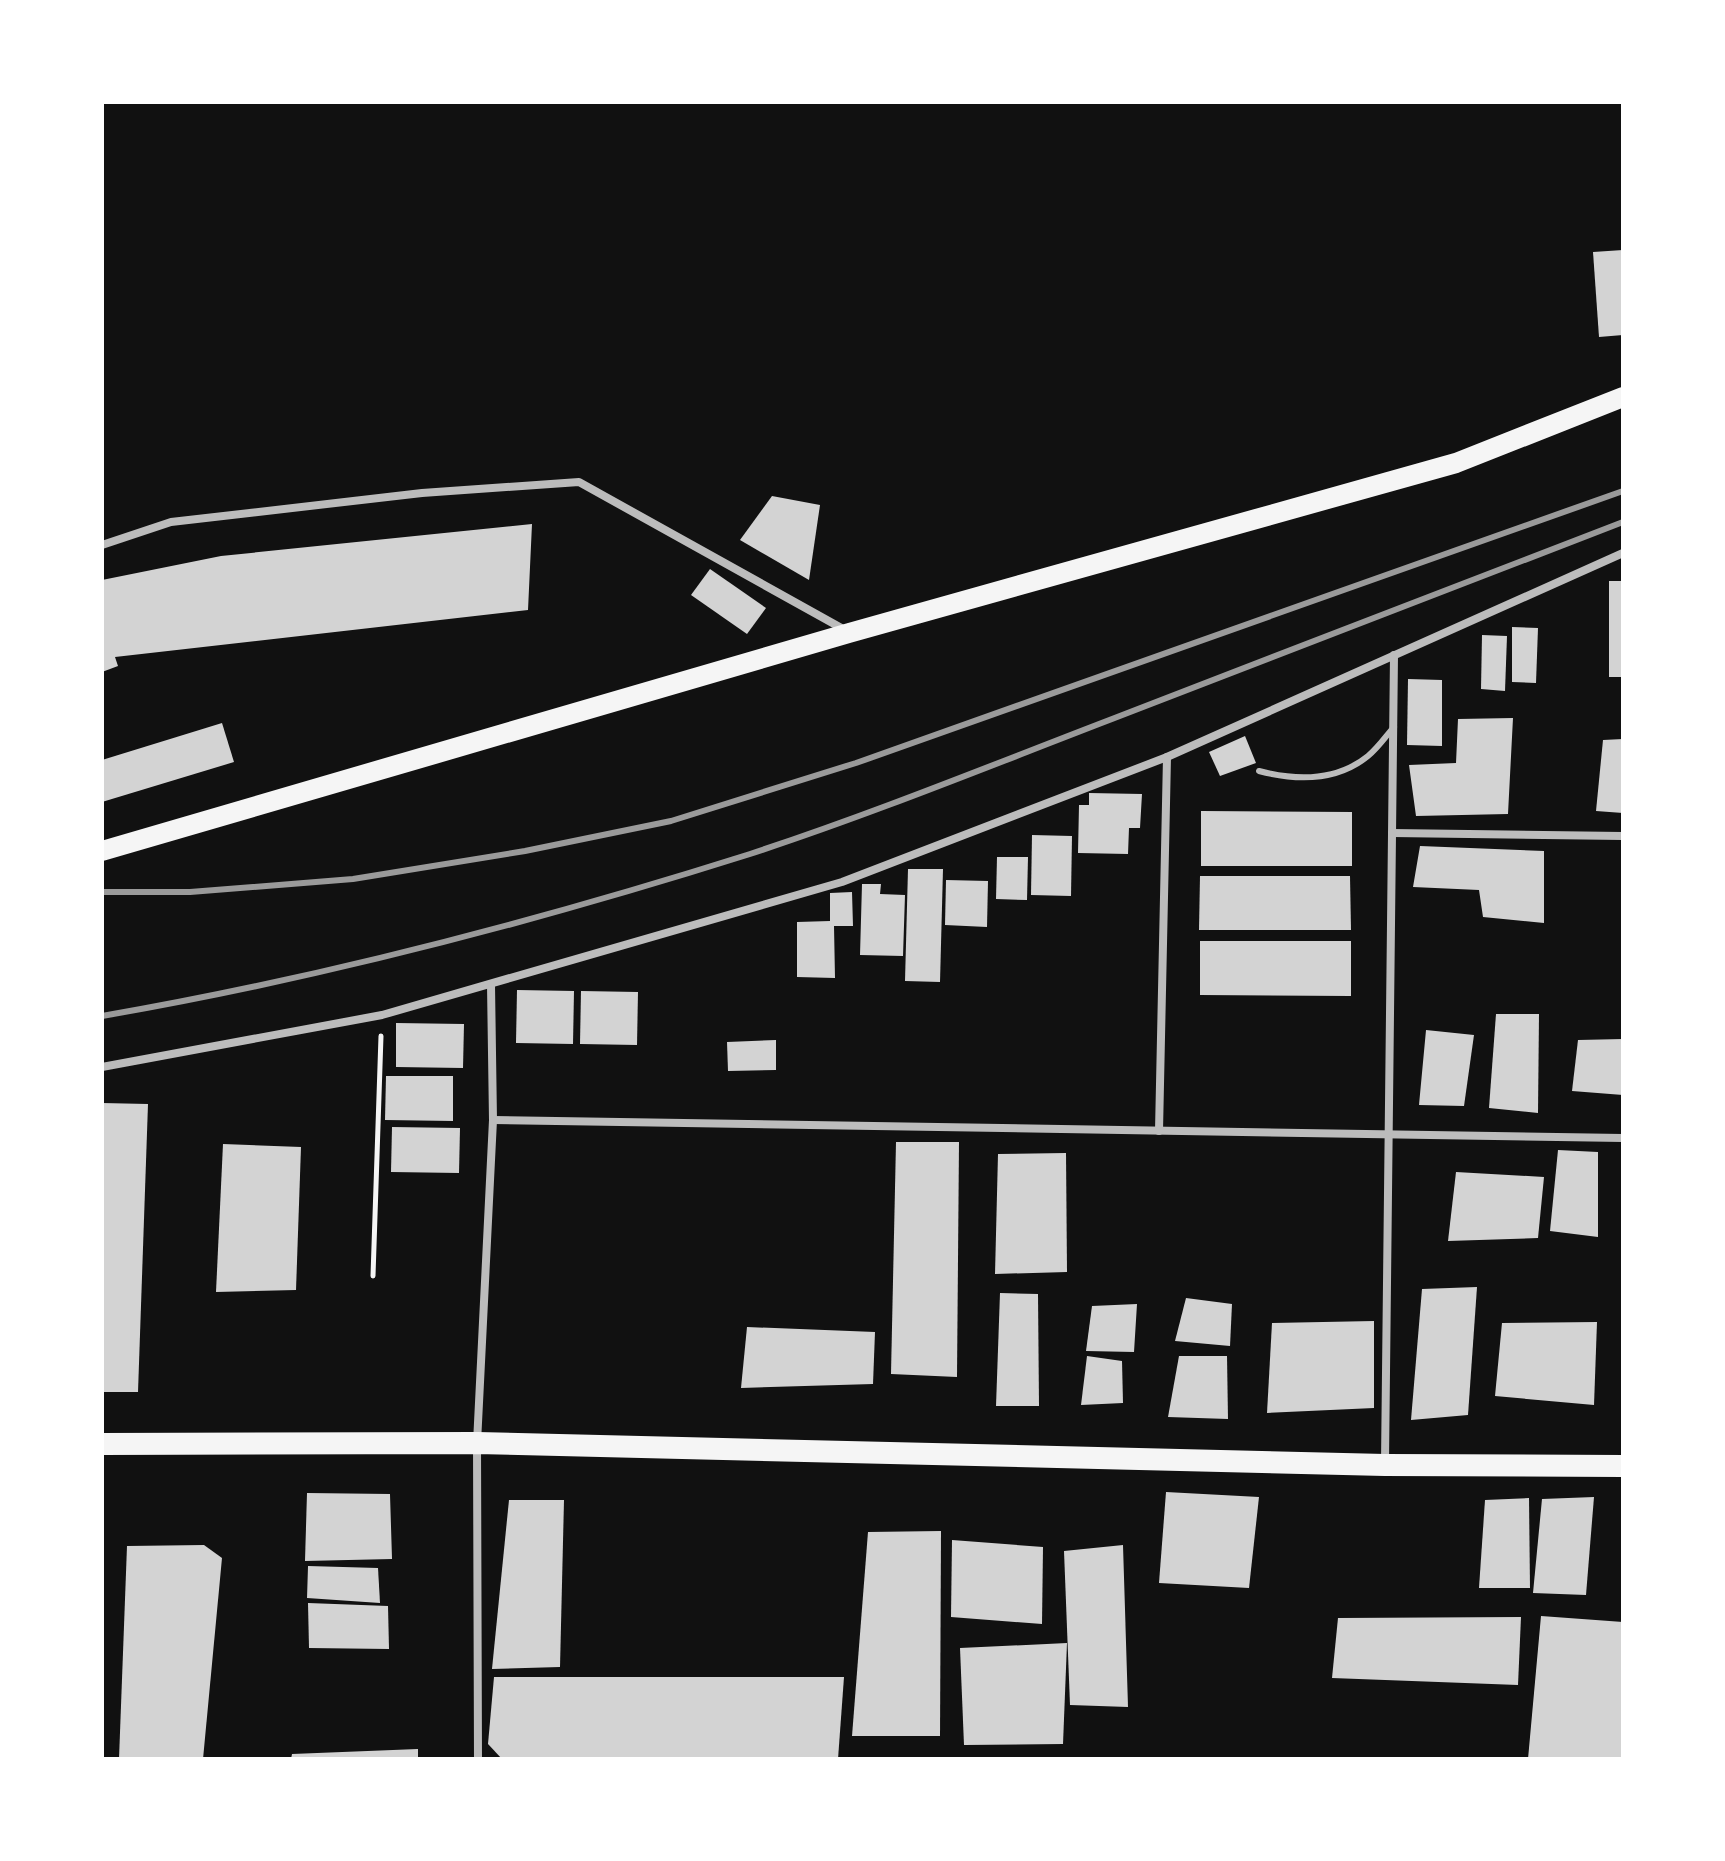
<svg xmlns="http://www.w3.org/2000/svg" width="1725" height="1861" font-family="Arial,sans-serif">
<rect width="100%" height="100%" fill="#111"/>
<!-- building -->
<g fill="#d3d3d3">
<path d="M1623,250V335L1599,337L1593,252Z"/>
<path d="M772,496L820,505L809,580L740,540Z"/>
<path d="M532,524L528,610L115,657L118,666L102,672V580L221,556Z"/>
<path d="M710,569L766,608L747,634L691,595Z"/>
<rect x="1609" y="581" width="14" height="96"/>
<path d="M1512,627L1538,628L1536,683L1512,682Z"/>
<path d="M1482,635L1507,636L1505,691L1481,689Z"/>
<path d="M1408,679L1442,680V746L1407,745Z"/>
<path d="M1513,718L1508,814L1416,816L1409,765L1456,763L1458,719Z"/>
<path d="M222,723L234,762L102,802V760Z"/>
<path d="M1245,736L1256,763L1220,776L1209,752Z"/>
<path d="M1623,739V813L1596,811L1603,740Z"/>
<path d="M1089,793L1142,794L1140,828H1129L1128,854L1078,853L1079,805H1089Z"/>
<path d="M1201,811L1352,812V866H1201Z"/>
<path d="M1032,835L1072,836L1071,896L1031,895Z"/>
<path d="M1420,846L1544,851V923L1483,917L1479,890L1413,887Z"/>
<path d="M997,857H1028L1027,900L996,899Z"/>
<path d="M908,869H943L940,982L905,981Z"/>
<path d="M1200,876H1350L1351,930H1199Z"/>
<path d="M946,880L988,881L987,927L945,925Z"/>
<path d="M862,884H881L880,894L905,895L903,956L860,955Z"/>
<path d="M852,892L853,926H834L835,978L797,977V922L830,921V893Z"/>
<path d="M1200,941H1351V996L1200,995Z"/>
<path d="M517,990L574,991L573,1044L516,1043Z"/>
<path d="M581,991L638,992L637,1045L580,1044Z"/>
<path d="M1496,1014H1539L1538,1113L1489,1108Z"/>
<path d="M396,1023L464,1024L463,1068L396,1067Z"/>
<path d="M1426,1030L1474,1035L1464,1106L1419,1105Z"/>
<path d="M1623,1039V1095L1572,1091L1578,1040Z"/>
<path d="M776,1040V1070L728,1071L727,1042Z"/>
<path d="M386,1076H453V1121L385,1120Z"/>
<path d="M102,1103L148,1104L138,1392H102Z"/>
<path d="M392,1127L460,1128L459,1173L391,1172Z"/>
<path d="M896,1142H959L957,1377L891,1374Z"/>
<path d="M223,1144L301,1147L296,1290L216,1292Z"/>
<path d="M1558,1150L1598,1152V1237L1550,1231Z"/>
<path d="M1066,1153L1067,1272L995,1274L998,1154Z"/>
<path d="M1456,1172L1544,1177L1538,1238L1448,1241Z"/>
<path d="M1477,1287L1468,1415L1411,1420L1422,1289Z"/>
<path d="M1000,1293L1038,1294L1039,1406H996Z"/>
<path d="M1186,1298L1232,1304L1230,1346L1175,1341Z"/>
<path d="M1137,1304L1134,1352L1086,1351L1092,1306Z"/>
<path d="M1374,1321V1408L1267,1413L1272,1323Z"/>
<path d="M1597,1322L1594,1405L1495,1396L1502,1323Z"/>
<path d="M747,1327L875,1332L873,1384L741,1388Z"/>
<path d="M1087,1356L1122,1361L1123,1403L1081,1405Z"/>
<path d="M1179,1356H1227L1228,1419L1168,1417Z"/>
<path d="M1166,1492L1259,1497L1249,1588L1159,1583Z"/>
<path d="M307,1493L390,1494L392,1559L305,1561Z"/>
<path d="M1594,1497L1586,1595L1533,1593L1542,1499Z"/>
<path d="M1529,1498L1530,1588H1479L1485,1500Z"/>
<path d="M509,1500H564L560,1667L492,1669Z"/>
<path d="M941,1531L940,1736H852L868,1532Z"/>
<path d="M952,1540L1043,1547L1042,1624L951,1617Z"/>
<path d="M204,1545L222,1558L203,1759H119L127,1546Z"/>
<path d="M1123,1545L1128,1707L1070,1705L1064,1551Z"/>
<path d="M308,1566L378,1568L380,1603L307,1598Z"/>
<path d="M308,1603L388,1606L389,1649L309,1648Z"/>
<path d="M1541,1616L1623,1622V1759H1528Z"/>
<path d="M1521,1617L1518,1685L1332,1678L1338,1618Z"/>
<path d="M1067,1643L1063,1744L964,1745L960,1648Z"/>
<path d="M494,1677H844L838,1759H502L488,1744Z"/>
<path d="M418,1749V1759H291L292,1754Z"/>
</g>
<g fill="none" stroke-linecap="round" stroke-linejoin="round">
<!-- path -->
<path stroke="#f5f5f5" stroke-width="5" d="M373,1276L381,1036"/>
<!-- service -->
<path stroke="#bcbcbc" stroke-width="6" d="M1259,771C1297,781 1336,782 1368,756C1378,748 1386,736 1394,727"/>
<!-- minor -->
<g stroke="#bcbcbc" stroke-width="8">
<path d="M102,545L171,522L422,493L579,482L845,630"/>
<path d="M1392,833L1623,836"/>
<path d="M102,1067L382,1015L842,882L1167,757L1623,553"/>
<path d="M493,1120L1623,1138"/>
<path d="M1159,1131L1167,757"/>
<path d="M1385,1462L1394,655"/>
<path d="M478,1759L477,1443L493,1120L491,985"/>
</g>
<!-- primary -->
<path stroke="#f5f5f5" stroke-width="20" d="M102,851L849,633L1456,463L1623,397"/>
<!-- trunk -->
<path stroke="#f5f5f5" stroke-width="22" d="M102,1444L477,1443L1385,1465L1623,1466"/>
<!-- rail -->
<g stroke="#9a9a9a" stroke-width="6">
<path d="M102,892H190L353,879L525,851L671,821L856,763L1623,491"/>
<path d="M102,1016C321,978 538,921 750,854C872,814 992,765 1112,719C1283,653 1453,587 1623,522"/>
</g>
</g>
<!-- border -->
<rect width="1725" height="1861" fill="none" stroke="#ffffff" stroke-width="208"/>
</svg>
